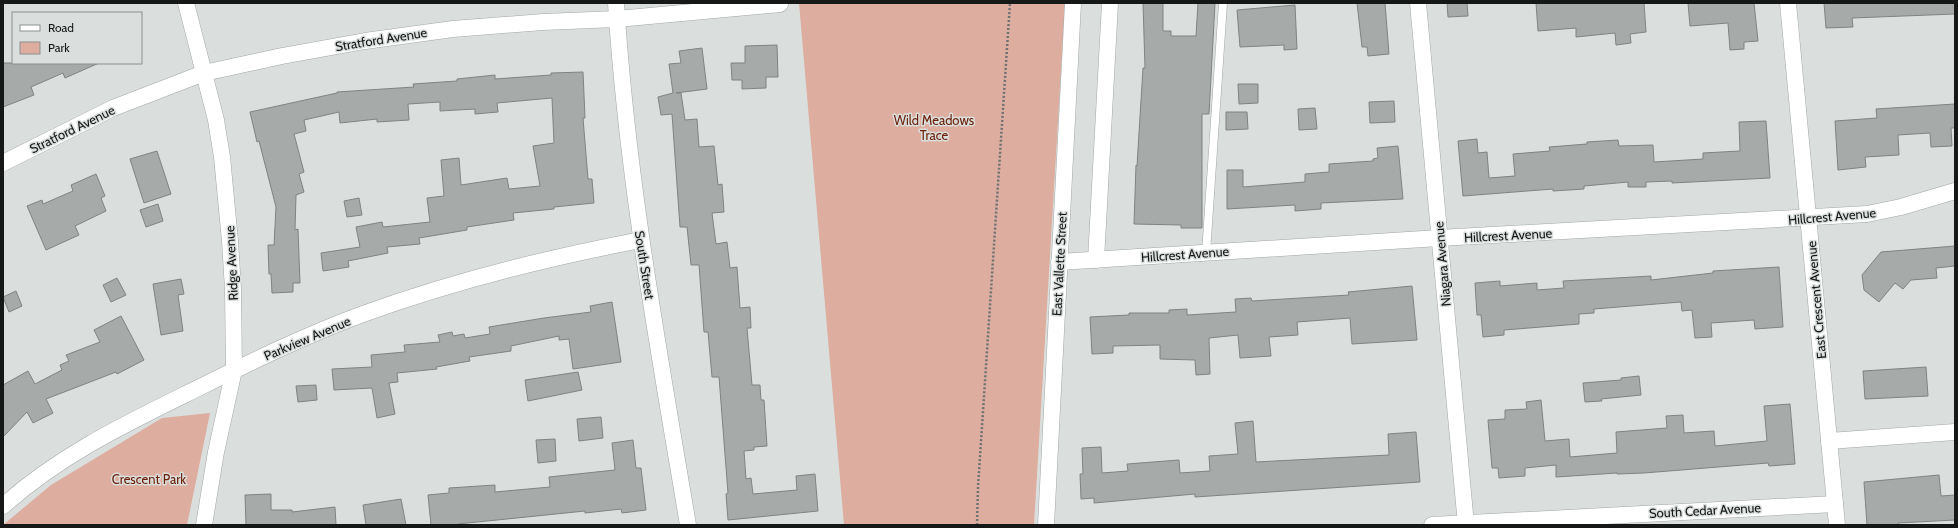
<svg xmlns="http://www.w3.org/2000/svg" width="1958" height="528" font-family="Cabin,sans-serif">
<rect width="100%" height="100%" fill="#dadfde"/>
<!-- green -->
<g fill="#ddad9f">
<path d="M799,3H1065L1034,525H844Z"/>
<path d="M210,413L187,525H3L51,485L162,418Z"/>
</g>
<!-- building -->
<g fill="#a6abaa" stroke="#7f8382">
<path d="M1143,3H1163V31H1171V36H1196L1198,3H1215L1209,114H1202V228H1181V225L1134,224L1136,165L1137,166L1143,68H1145Z"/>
<path d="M1357,3H1385L1389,54L1368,56L1367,47H1362Z"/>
<path d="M1447,3H1467L1468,16L1448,17Z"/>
<path d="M1536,3H1644L1646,32L1630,34L1631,43L1616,45L1615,33L1576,37V28L1538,31Z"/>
<path d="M1688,3H1754L1758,41L1744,42V49L1730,50L1728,23L1690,26Z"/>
<path d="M1824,3H1955V14L1852,18L1853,27L1826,28Z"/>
<path d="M1295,5L1297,49L1284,50V45L1240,47L1237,10Z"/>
<path d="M777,45L778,77H766V88L742,89V80H732L731,63H745V46Z"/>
<path d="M702,48L707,89L676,93H681L685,120L697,119L699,147L714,146L718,185L722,184L724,212L712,213L716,244L727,242L730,268L737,267L740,308L750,307L751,328H747L752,385H760L761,400H764L767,446L754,447V450L744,451L746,479L751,478L753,494L797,490L796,476L815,474L818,511L728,520L726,494L728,493L719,377H712L708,332H704L699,265H691L687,227H680L672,114L661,115L658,97L673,93L669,64L681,63L679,51Z"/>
<path d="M3,63H99L65,78L63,73L31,87L34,95L3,107Z"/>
<path d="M583,72L585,118H583L588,179H592L594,203L554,207V209L513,213L514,220L467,227V230L419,238L420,244L387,247L388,253L348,261L349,267L323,271L321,253L360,247L356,227L382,222L383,227L430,222L427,198L444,196L441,160L459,158L461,185L507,178L509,189L540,186L533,146L554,143L552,98L497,103L498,112L475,114V109L440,111V102L408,104L409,120L377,122V119L340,123L339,112L304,120L306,131L294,134L304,172L299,174L304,192L296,195L295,230L298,229L300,283H293V292L272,293L271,274H269L268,245H274L276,207L259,141L257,142L250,112L337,93V92L414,87L413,84L457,81V79L495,75V79L551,75V73Z"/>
<path d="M1238,84H1258V103L1239,104Z"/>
<path d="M1394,101L1395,122L1370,123L1369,102Z"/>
<path d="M1955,104V128H1951L1952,146L1931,147L1930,133L1898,135L1899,155L1865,157L1866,167L1838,170L1835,121L1877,118L1876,109Z"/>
<path d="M1315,108L1317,129L1299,130L1298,109Z"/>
<path d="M1226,112H1247L1248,129L1226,130Z"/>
<path d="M1766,121L1770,178L1672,183V181L1646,182V187H1628V182L1584,186V189L1553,191V189L1463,196L1458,141L1477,139L1478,153L1487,152L1489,178L1515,176L1513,154L1550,151L1549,147L1587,144V142L1618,140L1619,146L1653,145L1654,162L1703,159V153L1740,151L1739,122Z"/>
<path d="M1398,146L1403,199L1321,203V209L1295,211V205L1227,209V170H1243V187L1305,182V174L1329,172V164L1373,161V159L1378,158L1377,148Z"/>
<path d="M157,151L171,194L144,203L130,159Z"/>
<path d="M96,174L105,196L101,198L106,211L75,226L79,235L46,250L27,206L42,200L43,204L73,191L71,185Z"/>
<path d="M359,198L362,215L347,217L344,201Z"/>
<path d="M158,204L163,221L146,227L140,210Z"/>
<path d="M1955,246V266L1936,268L1937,278L1911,280L1903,289L1895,283L1879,302L1864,290L1862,275L1881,252Z"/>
<path d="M1779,267L1783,327L1755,329L1754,320L1711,323L1712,337L1695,338L1692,310L1682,311L1681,302L1594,309V313L1579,314V324L1504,330V335L1483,337L1481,315H1477L1475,283L1500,281V286L1537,283V290L1564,288L1563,281L1651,276V280L1713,273V271Z"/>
<path d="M117,278L126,295L111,302L103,285Z"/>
<path d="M181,279L184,294L178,295L183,331L161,335L153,284Z"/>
<path d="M1412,286L1417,340L1352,344L1350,318L1297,322L1298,335L1269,337L1271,356L1240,358L1238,335L1209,338L1210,374L1196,375L1195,360L1160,359V345L1113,346V353L1092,354L1090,317L1129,315V313H1169V310L1187,309V315L1236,312L1235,299L1251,298L1252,301L1349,295L1348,292Z"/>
<path d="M16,291L22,306L9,312L3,297Z"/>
<path d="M612,302L621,362L573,369L569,339L559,340V336L511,346V351L469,357L470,361L436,367L437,369L397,373L398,382L389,383L395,414L377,418L372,388L334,390L332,369L372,367L371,355L405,352L404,345L440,342L438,335L452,332L453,336L464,334L465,338L490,334L489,327L544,318L591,312L590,306Z"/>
<path d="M121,316L144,360L117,374L116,372L46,399L53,413L33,423L27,412L3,437V385L28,371L35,384L62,370L60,365L69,361L66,355L100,342L94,330Z"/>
<path d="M1926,367L1928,396L1865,399L1863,371Z"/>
<path d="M578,372L582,390L528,401L525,380Z"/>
<path d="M1639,376L1641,395L1601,399L1602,401L1585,402L1583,383L1621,380V378Z"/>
<path d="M316,385L317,400L298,402L296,386Z"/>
<path d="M1541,400L1545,441L1569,439L1570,457L1617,453L1616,432L1667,428L1666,416L1683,415L1684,433L1714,431L1715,446L1767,441L1764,406L1790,404L1795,464L1769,466L1768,463L1644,473L1617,474V473L1556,477V465L1525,468V476L1499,478L1498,468H1492L1488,420L1505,419V410L1527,409L1526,402Z"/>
<path d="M601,417L603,438L579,441L577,419Z"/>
<path d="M1253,421L1256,462L1389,455L1388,434L1416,432L1420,482L1195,497V494L1094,503V498L1081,499L1080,474H1083L1082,448L1101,447L1102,473L1128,471L1127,464L1179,460L1180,473L1210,471L1209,456L1238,454L1235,423Z"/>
<path d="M555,439L556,461L538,463L536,440Z"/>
<path d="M633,440L636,468H641L646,510L622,513L621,509L585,513V511L458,524L459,525H431L428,495L449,493V488L495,485V492L550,487L549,477L615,470L612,443Z"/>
<path d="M1939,475L1941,496L1955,495V520L1898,523V525H1867L1864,482Z"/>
<path d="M271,494V510H292V512L335,507L336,525H246L245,495Z"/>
<path d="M401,499L406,525H366L363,505Z"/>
</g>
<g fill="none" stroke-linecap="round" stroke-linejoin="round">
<!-- lane casing -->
<g stroke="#a2a7a5" stroke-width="9">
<path id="lane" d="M1206,253L1223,3"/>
</g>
<!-- street casing -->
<g stroke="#a2a7a5" stroke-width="17">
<g id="street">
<path d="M186,3L216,120L222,157L230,241L233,289L234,370L216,452L204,525"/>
<path d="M616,3C627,179 659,352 688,525"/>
<path d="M1418,3L1466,525"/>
<path d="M1788,3L1837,525"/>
<path d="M3,163L113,108L204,73L282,56L365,41L453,29L543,22L617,19L780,4"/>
<path d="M1096,260L1110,3"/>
<path d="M1059,262L1439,238L1867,214L1901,207L1955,191"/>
<path d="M1829,441L1955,432"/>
<path d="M3,506C59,456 121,426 188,393C245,365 303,336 363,314C454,281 546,258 641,240"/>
<path d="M1046,525L1073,3"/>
<path d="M1432,525L1835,504"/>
</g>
</g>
<!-- path -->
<path stroke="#6e7271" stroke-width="2.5" stroke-dasharray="2 2" stroke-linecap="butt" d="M977,525L978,487L1010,3"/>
<!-- lane -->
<use href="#lane" stroke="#fff" stroke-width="8"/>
<!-- street -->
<use href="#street" stroke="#fff" stroke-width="16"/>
</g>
<g text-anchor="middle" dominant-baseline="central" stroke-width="3" stroke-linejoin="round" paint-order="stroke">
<!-- street labels -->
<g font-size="13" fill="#161817" stroke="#dadfde">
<text transform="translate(381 39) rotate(-9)">Stratford Avenue</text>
<text transform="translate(72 129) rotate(-26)">Stratford Avenue</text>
<text transform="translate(1832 216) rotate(-5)">Hillcrest Avenue</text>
<text transform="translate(1508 235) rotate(-3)">Hillcrest Avenue</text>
<text transform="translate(1185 254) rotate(-4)">Hillcrest Avenue</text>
<text transform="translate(231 263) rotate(-93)">Ridge Avenue</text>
<text transform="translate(1059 264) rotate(-87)">East Vallette Street</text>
<text transform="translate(1442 264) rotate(-95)">Niagara Avenue</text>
<text transform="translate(645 265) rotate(81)">South Street</text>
<text transform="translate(1816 300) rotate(-95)">East Crescent Avenue</text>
<text transform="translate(307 338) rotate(-23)">Parkview Avenue</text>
<text transform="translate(1705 510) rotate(-3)">South Cedar Avenue</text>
</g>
<!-- park labels -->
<g font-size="13" fill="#6d220b" stroke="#dadfde">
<text x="934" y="120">Wild Meadows<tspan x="934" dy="15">Trace</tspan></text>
<text x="149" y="479">Crescent Park</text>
</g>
</g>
<!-- border -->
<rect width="1958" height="528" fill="none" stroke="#161817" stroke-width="8"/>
<!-- legend -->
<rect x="12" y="12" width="130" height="52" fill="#dadfde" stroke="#8c8f8e"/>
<rect x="20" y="25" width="20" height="6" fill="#ffffff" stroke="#8c8f8e"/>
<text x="48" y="32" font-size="12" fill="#161817">Road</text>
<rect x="20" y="42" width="20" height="12" fill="#ddad9f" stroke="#8c8f8e"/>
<text x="48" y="52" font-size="12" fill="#161817">Park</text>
</svg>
